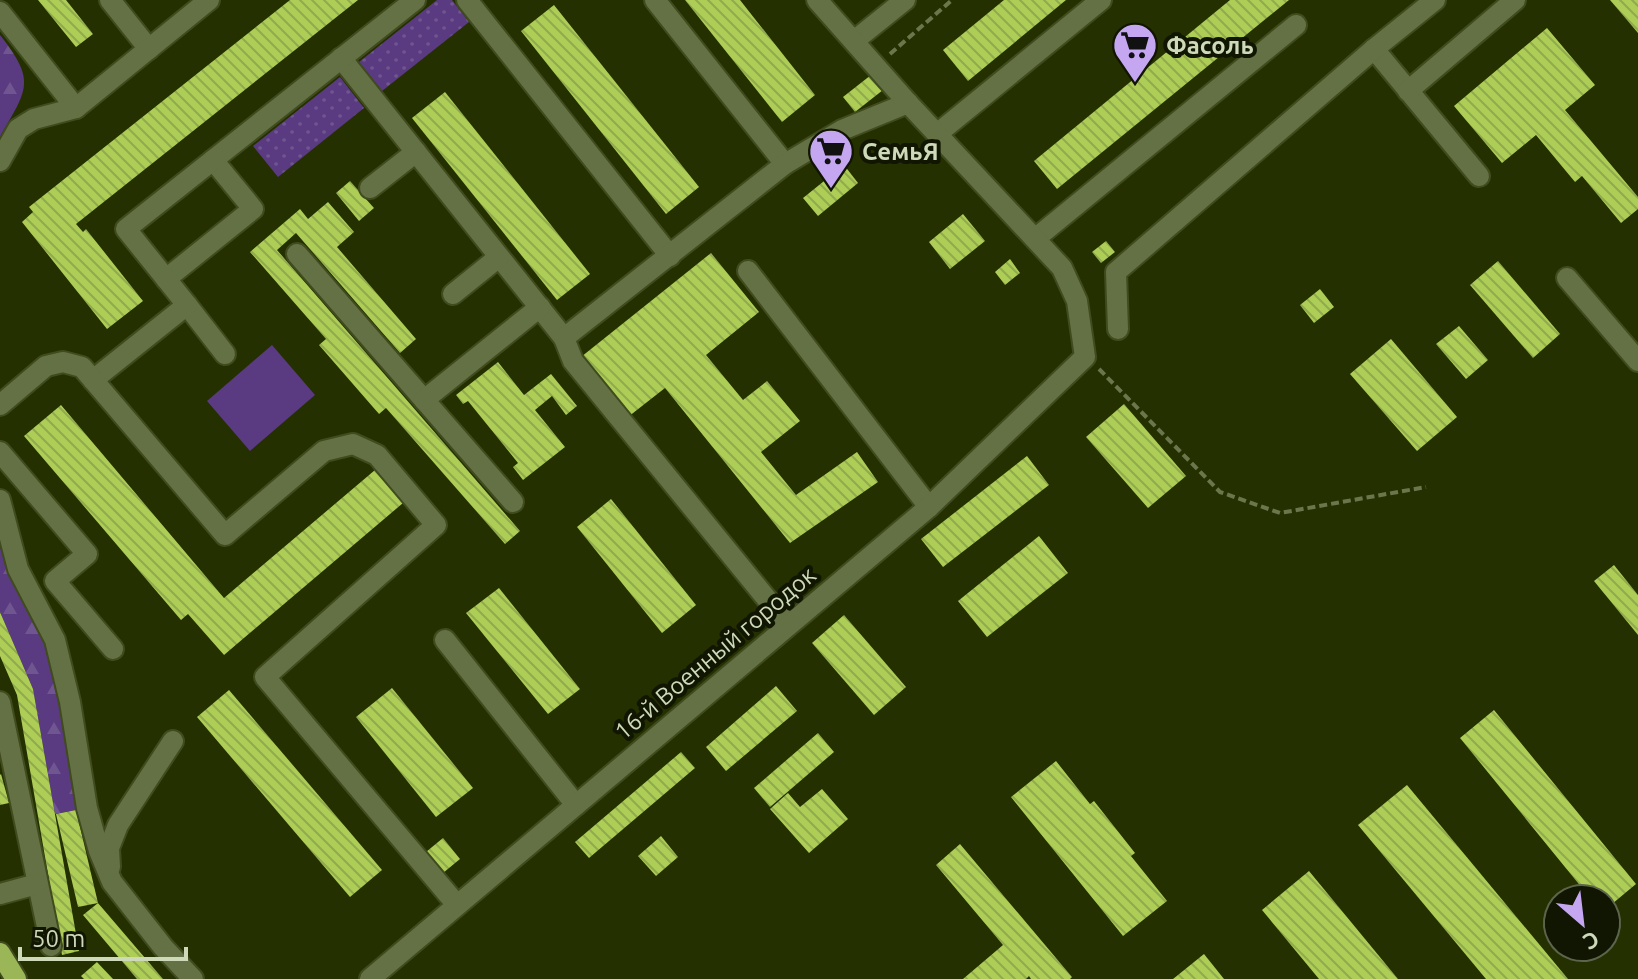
<svg xmlns="http://www.w3.org/2000/svg" width="1638" height="979" font-family="Ubuntu,sans-serif">
<defs>
<pattern id="grass-dots" width="8" height="8" patternUnits="userSpaceOnUse" patternTransform="scale(2)"><rect width="8" height="8" fill="#5a3a80"/><path d="M2 2h.1M6 6h.1" fill="none" stroke="#705690" stroke-width="1.8" stroke-linecap="round"/></pattern>
<pattern id="forest-firs" width="22" height="20" patternUnits="userSpaceOnUse" patternTransform="scale(2)"><rect width="22" height="20" fill="#5a3a80"/><path d="M5 1l3.5 6h-7zM16 11l3.5 6h-7z" fill="#705690"/></pattern>
<pattern id="building-back-hatch" width="6" height="6" patternUnits="userSpaceOnUse" patternTransform="scale(2)"><rect width="6" height="6" fill="#adcd57"/><path d="M-1 5l2 2M0 0l6 6M5-1l2 2" fill="none" stroke="#91aa4f"/></pattern>
</defs>
<rect width="100%" height="100%" fill="#253000"/>
<!-- grass -->
<g fill="url(#grass-dots)">
<path d="M437,0H452L469,22L382,91L359,62Z"/>
<path d="M340,77L364,108L278,177L253,146Z"/>
</g>
<!-- forest -->
<g fill="url(#forest-firs)">
<path d="M0,35C37,82 27,89 0,137Z"/>
<path d="M0,547L14,586L44,639L59,677L78,797L76,810L55,814L33,689L0,612Z"/>
</g>
<!-- pitch -->
<path fill="#5a3a80" d="M272,345L315,395L250,451L207,401Z"/>
<!-- building -->
<g fill="url(#building-back-hatch)">
<path d="M38,0H66L93,34L76,47Z"/>
<path d="M290,0H358L76,224L83,232L86,229L143,301L107,329L22,222L33,212L29,207Z"/>
<path d="M685,0H740L815,95L782,122Z"/>
<path d="M1004,0H1066L968,81L943,50Z"/>
<path d="M1230,0H1289L1057,189L1034,161Z"/>
<path d="M1610,0H1638V33Z"/>
<path d="M554,5L699,187L666,214L521,31Z"/>
<path d="M1547,28L1595,85L1565,110L1638,197V209L1621,223L1582,176L1575,182L1536,135L1502,163L1454,106Z"/>
<path d="M871,75L883,90L855,112L843,97Z"/>
<path d="M445,92L590,274L557,300L412,118Z"/>
<path d="M844,165L858,183L818,216L803,198Z"/>
<path d="M350,181L374,208L359,221L336,193Z"/>
<path d="M328,202L354,232L337,247L416,339L400,353L296,233L277,250L520,531L505,544L386,408L379,414L319,345L326,339L250,252L300,209L308,219Z"/>
<path d="M963,214L985,241L950,269L929,242Z"/>
<path d="M1106,241L1115,252L1101,263L1092,252Z"/>
<path d="M711,253L759,312L706,355L743,400L767,381L800,421L761,452L796,495L857,452L878,482L790,543L665,388L628,417L581,357Z"/>
<path d="M1010,259L1020,273L1005,285L995,272Z"/>
<path d="M1498,261L1560,334L1533,358L1470,285Z"/>
<path d="M1320,289L1334,307L1314,323L1300,305Z"/>
<path d="M1459,326L1488,360L1466,379L1436,344Z"/>
<path d="M1391,339L1457,417L1417,451L1350,374Z"/>
<path d="M498,362L524,395L551,374L577,406L566,415L552,396L535,410L565,447L523,480L513,467L518,463L468,401L463,404L456,395Z"/>
<path d="M1124,404L1186,476L1148,508L1086,437Z"/>
<path d="M61,405L224,598L375,470L403,503L224,655L188,614L181,620L24,436Z"/>
<path d="M1027,456L1049,485L943,567L921,539Z"/>
<path d="M611,499L696,605L662,633L577,527Z"/>
<path d="M1039,536L1068,573L987,637L958,601Z"/>
<path d="M1614,565L1638,595V635L1594,581Z"/>
<path d="M499,588L580,689L548,714L466,613Z"/>
<path d="M0,612L33,689L79,951L62,955L17,695L0,656Z"/>
<path d="M844,615L906,687L874,715L812,643Z"/>
<path d="M776,686L797,711L726,771L706,747Z"/>
<path d="M392,688L473,788L436,817L356,717Z"/>
<path d="M229,690L382,870L350,897L197,717Z"/>
<path d="M1494,710L1636,884L1606,909V899H1591L1460,738Z"/>
<path d="M818,733L834,752L770,807L754,788Z"/>
<path d="M681,752L695,768L589,858L575,842Z"/>
<path d="M1056,761L1090,804L1094,801L1135,853L1131,856L1167,901L1123,936L1011,797Z"/>
<path d="M1,774L9,803L0,805V775Z"/>
<path d="M1407,785L1568,979H1486L1358,825Z"/>
<path d="M822,789L848,819L809,853L770,809L788,793L800,807Z"/>
<path d="M76,810L98,903L163,979H137L83,915L98,903L78,907L56,814Z"/>
<path d="M661,836L678,857L656,876L638,856Z"/>
<path d="M443,838L460,859L443,873L426,852Z"/>
<path d="M960,844L1072,977L1070,979H1031L1029,976L1026,979H963L1003,945L936,865Z"/>
<path d="M1309,871L1398,979H1319L1262,910Z"/>
<path d="M1204,954L1224,979H1173Z"/>
<path d="M97,962L113,979H84L81,976Z"/>
</g>
<g fill="none" stroke-linecap="round" stroke-linejoin="round">
<!-- minor casing -->
<g stroke="#404b1e" stroke-width="24">
<g id="minor">
<path d="M110,0L149,49"/>
<path d="M467,0L670,256"/>
<path d="M655,0L785,164"/>
<path d="M0,12L76,108"/>
<path d="M854,41L905,0"/>
<path d="M1374,49L1479,176"/>
<path d="M341,58L564,338L573,361L788,625"/>
<path d="M1408,91L1515,0"/>
<path d="M937,134L1101,0"/>
<path d="M0,161L18,129L34,119L76,108L209,0"/>
<path d="M370,188L416,152"/>
<path d="M1036,238L1296,25"/>
<path d="M297,254L513,502"/>
<path d="M748,271L929,507"/>
<path d="M1567,278L1638,361"/>
<path d="M166,279L253,209L213,160"/>
<path d="M453,294L499,257"/>
<path d="M187,305L225,354"/>
<path d="M1118,329L1116,272L1374,49L1435,0"/>
<path d="M564,338L785,164L842,130L908,103"/>
<path d="M93,380L187,305L126,229L415,0"/>
<path d="M424,400L540,307"/>
<path d="M0,405L46,366L63,362L82,367L225,535L324,451L353,444L377,455L436,525L265,677L457,905"/>
<path d="M0,452L87,554L55,581L113,649"/>
<path d="M0,500L18,569L55,640L70,702L87,808L99,851L112,882L163,947L193,979"/>
<path d="M445,640L576,805"/>
<path d="M0,702L51,946"/>
<path d="M110,867L109,848L118,825L173,741"/>
<path d="M0,894L37,884"/>
<path d="M370,979L929,507L1085,357L1077,301L1062,268L908,103L817,0"/>
</g>
</g>
<!-- major casing -->
<g stroke="#404b1e" stroke-width="24">
<path id="major" d="M0,953L16,979"/>
</g>
<!-- path -->
<g stroke="#6b764c" stroke-width="4" stroke-dasharray="8 4" stroke-linecap="butt">
<path d="M890,54L952,0"/>
<path d="M1099,369L1220,492L1280,513L1426,487"/>
</g>
<!-- minor -->
<use href="#minor" stroke="#637144" stroke-width="20"/>
<!-- major -->
<use href="#major" stroke="#9bb656" stroke-width="20"/>
</g>
<!-- icons -->
<defs>
<g id="supermarket-pin" transform="scale(2.3)"><path d="M0 17L-7.5 6A9.5 9.5 0 1 1 7.5 6Z" fill="#c5a7f1" stroke="#101601"/><path d="M-6-5.5h2.5l.6 2H6L4.5 2H-2.5L-4.4-4H-6ZM-1.5 3.2a1.3 1.3 0 1 0 .1 0ZM3 3.2a1.3 1.3 0 1 0 .1 0Z" fill="#111"/></g>
</defs>
<g fill-rule="evenodd">
<use href="#supermarket-pin" x="1135" y="45"/>
<use href="#supermarket-pin" x="831" y="151"/>
</g>
<g text-anchor="middle" dominant-baseline="central" stroke-width="8" stroke-linejoin="round" paint-order="stroke">
<!-- poi labels -->
<g font-size="24" font-weight="bold" fill="#ced9b9" stroke="#101601" text-anchor="start">
<text x="1166" y="45">Фасоль</text>
<text x="862" y="151">СемьЯ</text>
</g>
<!-- street labels -->
<g font-size="24" fill="#ced9b9" stroke="#101601">
<text transform="translate(715 653) rotate(-40)">16-й Военный городок</text>
</g>
</g>
<!-- north arrow -->
<g transform="translate(1582 923) rotate(152)"><circle r="38" fill="#101601" stroke="#5c644b" stroke-width="2"/>
<path d="M0-6L14 30L0 20L-14 30Z" fill="#c5a7f1"/>
<text y="-12" font-size="22" font-weight="bold" text-anchor="middle" fill="#ced9b9">С</text>
</g>
<!-- scale -->
<path d="M20 947v12h166v-12" fill="none" stroke="#ced9b9" stroke-width="4"/>
<text x="32" y="947" font-size="24" fill="#ced9b9" stroke="#101601" stroke-width="6" paint-order="stroke">50 m</text>
</svg>
